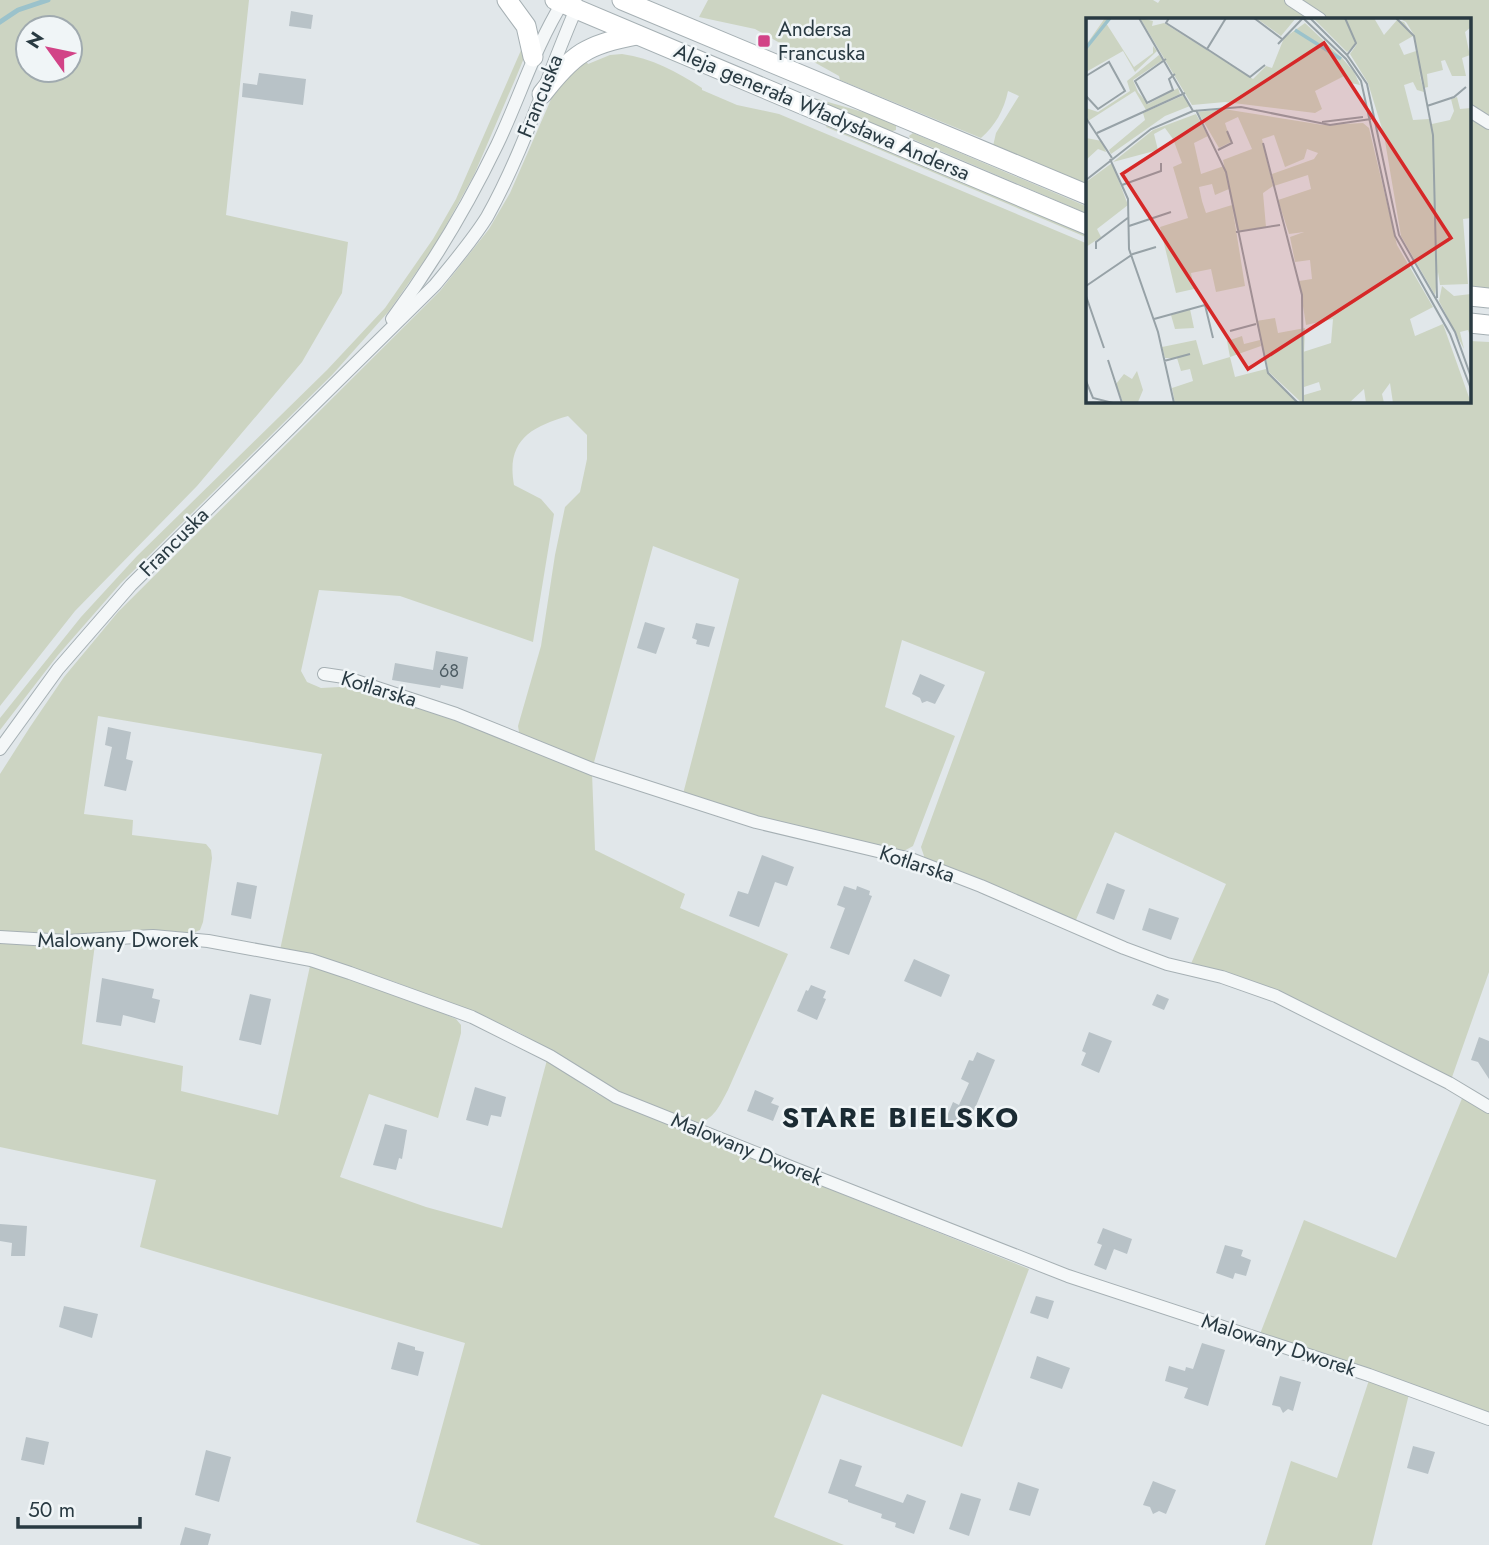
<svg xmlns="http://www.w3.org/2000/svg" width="1489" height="1545" font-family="Jost,sans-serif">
<rect width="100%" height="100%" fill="#e1e7ea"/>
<!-- green -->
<g fill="#ccd4c2" fill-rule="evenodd">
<path d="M0,0H249L226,215L348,242L342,293L302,362L197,486L75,611L0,706ZM28,28H70V70H28Z"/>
<path d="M708,0H1153L1158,3L1160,0H1285L1314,19H1088V186L993,146L996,133L1019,96L1008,91C1004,110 995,126 981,138L840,80L839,76L755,29L699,17Z"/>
<path d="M1297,0H1489V118L1470,108V19H1326Z"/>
<path d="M522,48L524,58L517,75L474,175L434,247L389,311L332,375L121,583L58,655L0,730V718L81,617L137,556L327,370L385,308L433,239L456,199Z"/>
<path d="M622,54C652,58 677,72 702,88V90L737,105L779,114L1088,244V401H1470V341L1489,342V972L1451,1080L1337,1022L1190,966L1226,884L1115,832L1075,922L925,859L921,847L985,672L902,640L885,707L955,736L913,846L902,852L757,819L683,794L739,579L653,546L593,766L523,737L519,732L518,726L541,646L555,555L565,507L580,492L587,459V435L568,416C530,427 506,441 514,485L541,499L554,514L533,642L400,596L319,590L301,671L307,682L321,688L359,686L397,697L592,773L595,850L685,894L680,908L788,954L728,1090C720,1105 714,1120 696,1124L624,1094L520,1033L476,1013L395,982L312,956L280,950L322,754L98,716L84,814L133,820L132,835L206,844L211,850L212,858L203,922L200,930L193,933L153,932L44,937L0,933V774L30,727L64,677L118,612L440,291L489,229L510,193L556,88L583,57L588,64L610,55Z"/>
<path d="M814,98L870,114L896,125V130L890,132Z"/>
<path d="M1470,115L1489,126V289L1470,287Z"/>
<path d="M827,125L1088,235V238L826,127Z"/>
<path d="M913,133L1088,207V214L910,138L909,136Z"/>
<path d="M0,942L95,944L82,1044L183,1066L181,1091L278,1115L310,966L392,992L456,1019L461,1025V1033L438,1118L369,1094L340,1177L426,1207L502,1228L547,1060L594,1092L615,1103L1029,1269L962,1447L822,1394L774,1517L844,1545H481L416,1522L465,1343L140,1247L156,1180L0,1147Z"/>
<path d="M1463,1096L1489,1112V1414L1260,1334L1304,1220L1396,1258Z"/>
<path d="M1369,1380L1409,1394L1372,1545H1265L1291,1461L1337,1478Z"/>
</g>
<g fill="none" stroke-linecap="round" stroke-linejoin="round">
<!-- stream -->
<path stroke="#9bc2cb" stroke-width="5" d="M0,22L18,10L48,0"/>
</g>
<!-- building -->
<g fill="#b8c2c7">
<path d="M291,11L313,15L311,29L289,26Z"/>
<path d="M259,73L306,79L303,105L242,97L243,83L257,85Z"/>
<path d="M645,622L665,628L656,654L637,648Z"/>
<path d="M696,623L715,627L709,647L696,644L697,640L692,638Z"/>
<path d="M436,651L468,657L463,689L441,685L440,688L392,680L395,663L433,670Z"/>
<path d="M920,674L945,685L935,704L927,701L922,703L920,698L912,694Z"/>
<path d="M108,727L131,732L126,759L133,761L126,791L104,786L112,747L105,745Z"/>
<path d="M762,855L794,867L787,886L775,882L759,927L729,916L738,891L748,894Z"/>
<path d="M237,882L257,886L251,919L231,915Z"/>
<path d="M1107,883L1125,890L1114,920L1096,913Z"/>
<path d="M844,886L856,890L857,886L870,891L869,895L872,896L849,955L830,948L845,908L837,905Z"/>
<path d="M1149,908L1179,918L1171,940L1142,930Z"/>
<path d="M914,959L950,975L941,997L904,981Z"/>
<path d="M102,978L154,989L152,998L160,1000L155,1023L123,1015L121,1026L96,1022Z"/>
<path d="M811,985L826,991L823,998L826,999L817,1020L797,1011L806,990L808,991Z"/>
<path d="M250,994L271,999L261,1045L239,1040Z"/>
<path d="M1157,994L1169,999L1164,1010L1152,1005Z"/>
<path d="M1089,1032L1112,1041L1099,1073L1081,1065L1086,1053L1082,1051Z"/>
<path d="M1479,1037L1489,1041V1079L1478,1062L1471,1060Z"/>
<path d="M977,1052L995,1060L966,1130L945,1121L953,1102L959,1105L969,1083L961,1079L969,1060L973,1061Z"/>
<path d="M475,1087L506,1097L501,1117L491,1115L488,1126L466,1120Z"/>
<path d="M755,1090L774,1098L771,1103L779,1106L773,1121L747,1111Z"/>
<path d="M385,1124L407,1130L402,1159L399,1158L396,1170L373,1165Z"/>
<path d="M0,1224L27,1226L25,1256H11L12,1243L0,1241Z"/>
<path d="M1103,1228L1132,1239L1127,1254L1114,1249L1106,1270L1094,1265L1102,1245L1097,1243Z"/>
<path d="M1225,1245L1243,1250L1241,1256L1251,1260L1246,1276L1235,1273L1233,1279L1216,1273Z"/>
<path d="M1036,1296L1054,1301L1048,1319L1030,1313Z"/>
<path d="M64,1306L98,1314L92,1338L59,1327Z"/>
<path d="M398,1342L415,1347V1350L424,1352L418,1376L391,1369Z"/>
<path d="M1202,1343L1225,1350L1208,1406L1184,1398L1188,1388L1165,1381L1169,1366L1185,1371L1186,1367L1193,1369Z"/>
<path d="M1037,1356L1070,1368L1062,1389L1030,1378Z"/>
<path d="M1280,1376L1301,1382L1293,1411L1288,1409L1283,1413L1280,1407L1272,1405Z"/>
<path d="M26,1437L49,1442L44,1465L21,1460Z"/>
<path d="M1413,1446L1435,1452L1428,1474L1407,1468Z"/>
<path d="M206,1450L231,1457L219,1502L195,1495Z"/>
<path d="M840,1459L862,1466L855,1486L903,1503L907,1494L926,1501L914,1534L895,1527L896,1523L881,1518L882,1514L848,1502V1500L828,1493Z"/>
<path d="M1153,1481L1176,1490L1166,1514L1159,1511L1153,1514L1150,1507L1143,1505Z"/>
<path d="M1018,1482L1039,1489L1030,1516L1009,1510Z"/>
<path d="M961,1493L981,1499L969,1536L949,1529Z"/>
<path d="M185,1527L211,1534L208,1545H180Z"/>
</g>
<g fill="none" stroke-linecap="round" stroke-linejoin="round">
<!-- minor casing -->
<g stroke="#a6b0b4" stroke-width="14">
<g id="minor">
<path d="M1291,0L1320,19"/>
<path d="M1470,111L1489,123"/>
<path d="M392,319C433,264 467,207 497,145C520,97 535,46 564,0"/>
<path d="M324,674L344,677L456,714L592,769L756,822L911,859L981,886L1124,948L1167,964L1222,977L1276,996L1449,1083L1489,1107"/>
<path d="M0,749L58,669L131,585L435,285C453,263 472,241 487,217C524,151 546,78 576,9V3"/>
<path d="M0,937L67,941L153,936L208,941L311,960L350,973L472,1017L550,1056L616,1097L796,1169L1068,1276L1369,1375L1489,1419"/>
</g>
</g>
<!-- secondary casing -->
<g stroke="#a6b0b4" stroke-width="21">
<g id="secondary">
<path d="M507,0L526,26L533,57"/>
<path d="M555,0L1088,225"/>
<path d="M622,0L1088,195"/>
<path d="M542,94C573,54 587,44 637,35"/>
<path d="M1470,296L1489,298"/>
<path d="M1470,323L1489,325"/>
</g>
</g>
<!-- minor -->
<use href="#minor" stroke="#f4f7f8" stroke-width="12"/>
<!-- secondary -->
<use href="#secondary" stroke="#fff" stroke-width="19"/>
</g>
<!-- markers -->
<rect fill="#d24387" stroke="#f0f5f7" stroke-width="2.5" x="757" y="34" width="14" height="14" rx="3.5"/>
<g text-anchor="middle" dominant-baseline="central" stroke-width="5" stroke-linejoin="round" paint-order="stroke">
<!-- number labels -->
<g font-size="18" fill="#4d5c63">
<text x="449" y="671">68</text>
</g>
<!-- poi labels -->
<g font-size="21" fill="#293a42" stroke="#f0f5f7" text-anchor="start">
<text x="778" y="29">Andersa<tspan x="778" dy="24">Francuska</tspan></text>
</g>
<!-- street labels -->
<g font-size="21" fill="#293a42" stroke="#f0f5f7">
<text transform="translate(540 96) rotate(-68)">Francuska</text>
<text transform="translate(822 112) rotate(23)">Aleja generała Władysława Andersa</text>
<text transform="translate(174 542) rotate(-45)">Francuska</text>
<text transform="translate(379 689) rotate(17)">Kotlarska</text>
<text transform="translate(917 864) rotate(18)">Kotlarska</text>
<text x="118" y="940">Malowany Dworek</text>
<text transform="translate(747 1149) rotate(22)">Malowany Dworek</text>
<text transform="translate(1279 1345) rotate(18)">Malowany Dworek</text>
</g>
<!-- district labels -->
<g font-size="28" font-weight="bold" letter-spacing="2" fill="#1b2b33" stroke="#f0f5f7">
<text x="901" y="1117">STARE BIELSKO</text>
</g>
</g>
<!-- overview -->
<g transform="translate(1086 18)">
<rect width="385" height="385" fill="#e1e7ea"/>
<path d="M19,0H26L20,5L48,49L67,35V28L71,33L49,54L37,33L0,54V27ZM54,0L67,3L66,8L78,5L167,61L180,48L186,50L198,20L219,5L256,40L268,54L274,67L265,65L260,57L229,73L236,91L229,95L139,84L106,87ZM170,0H210L195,18ZM227,0H288L298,17L311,2L318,4L327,18L313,26L318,37L330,33L328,17L320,4L316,2L319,0H385V9L379,14L385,43L384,37L376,40L380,58H366L359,42L355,43L357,52L341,56L342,69L338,70L333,53L338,74L331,72L327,64L318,67L327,102L343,101L346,106L364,102L368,93L365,81L371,79L374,91L385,90V200L377,201L382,266L354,267L352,254L349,277L315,218L298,117L282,65L264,36L271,26L261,34ZM73,37L77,42L47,62L52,74L62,86L92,70L94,76L60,92L49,73L2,103L0,90L12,94L44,73L41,63ZM98,77L104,88L79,98L25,136L23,132L59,102L57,95ZM138,91L237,107L277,105L283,110L311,227L347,289L324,301L329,318L357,306L385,385H307L304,365L296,376L298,385H280L278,371L263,385H218V377L235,372L233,364L218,369L217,334L245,325L247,301L220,307L213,263L226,261L224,242L209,244L204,219L218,214L203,216L192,182L225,171L222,157L188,168L186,156L228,141L232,135L221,131L218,141L199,149L188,117L176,121L187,168L177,175L180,209L151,213L137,142L166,131L152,99L139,105L145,124L133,130L112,94ZM110,96L122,118L108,125L115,156L138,148L143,171L129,177L126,166L113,169L116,183L120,195L146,187L159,268L130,274L125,251L105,255L108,271L90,275L74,209L102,200L87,149L96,145L87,121L79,110L68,116L72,132L27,144L67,112ZM0,120L16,123L20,134L12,131L0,142ZM26,145L42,187L11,211L15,219L0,229V164ZM356,268L368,278L385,276V320L382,312L374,314L378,331L353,283ZM104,291L108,310L89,311L85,297ZM189,300L192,315L219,310L216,385L183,354L170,303ZM156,318L158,326L174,322L175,328L144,339L149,359L180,351L211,385H89L86,370L107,363L104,351L95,353L91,340H79L76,329L110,322L117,347L144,339L141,323ZM51,353L57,372L52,384L37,385L30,366L38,356L46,361Z" fill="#ccd4c2"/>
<path fill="none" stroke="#9bc2cb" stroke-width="3.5" d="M209,12L255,41M0,30L24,0"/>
<path fill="none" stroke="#97a2a7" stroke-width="2" d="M53,0L107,93M83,0L80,5L121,31L140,0M168,0L196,21M217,0L260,41L275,63L309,218L364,316L385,371M224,0L261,37L281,66L313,217L369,314L385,359M259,0L270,25L261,37M310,0L328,18L347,117L351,280M192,26L217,0M121,31L164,59L179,47M80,41L49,63L61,85L87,72L83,61L89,56M0,58L23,44L39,73L12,91L0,78M341,88L368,79L380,69M110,92L140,154L182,355L212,385M0,100L26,140M236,104L277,99M11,115L99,75M177,125L216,277L217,385M132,132L146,125L141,113M24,141L42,181L43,231L72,314L88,385M0,162L65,111L107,93L155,89L244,107L285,101M36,167L75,153V145M43,208L85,194M150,214L194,207M10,231V224L43,199M0,268L47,236L70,229M0,278L18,330M68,301L119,287L127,320M144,313L170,306M22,342L36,385M78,343L104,336M0,363L7,380L27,385"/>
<path fill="#d62828" fill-opacity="0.15" stroke="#d62828" stroke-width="3.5" d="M238,25L365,220L162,351L36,156Z"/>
<rect width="385" height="385" fill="none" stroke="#293a42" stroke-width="3.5"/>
</g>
<!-- north arrow -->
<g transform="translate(49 49) rotate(303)"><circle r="33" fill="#f0f5f7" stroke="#a0aaaf" stroke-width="2"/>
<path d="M0-5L12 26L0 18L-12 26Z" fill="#d24387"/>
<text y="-10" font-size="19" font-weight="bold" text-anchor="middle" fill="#293a42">N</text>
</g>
<!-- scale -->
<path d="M18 1517v10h122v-10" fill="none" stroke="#293a42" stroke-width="3.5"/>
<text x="28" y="1517" font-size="21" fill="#293a42" stroke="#f0f5f7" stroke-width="5" paint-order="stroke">50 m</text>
</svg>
